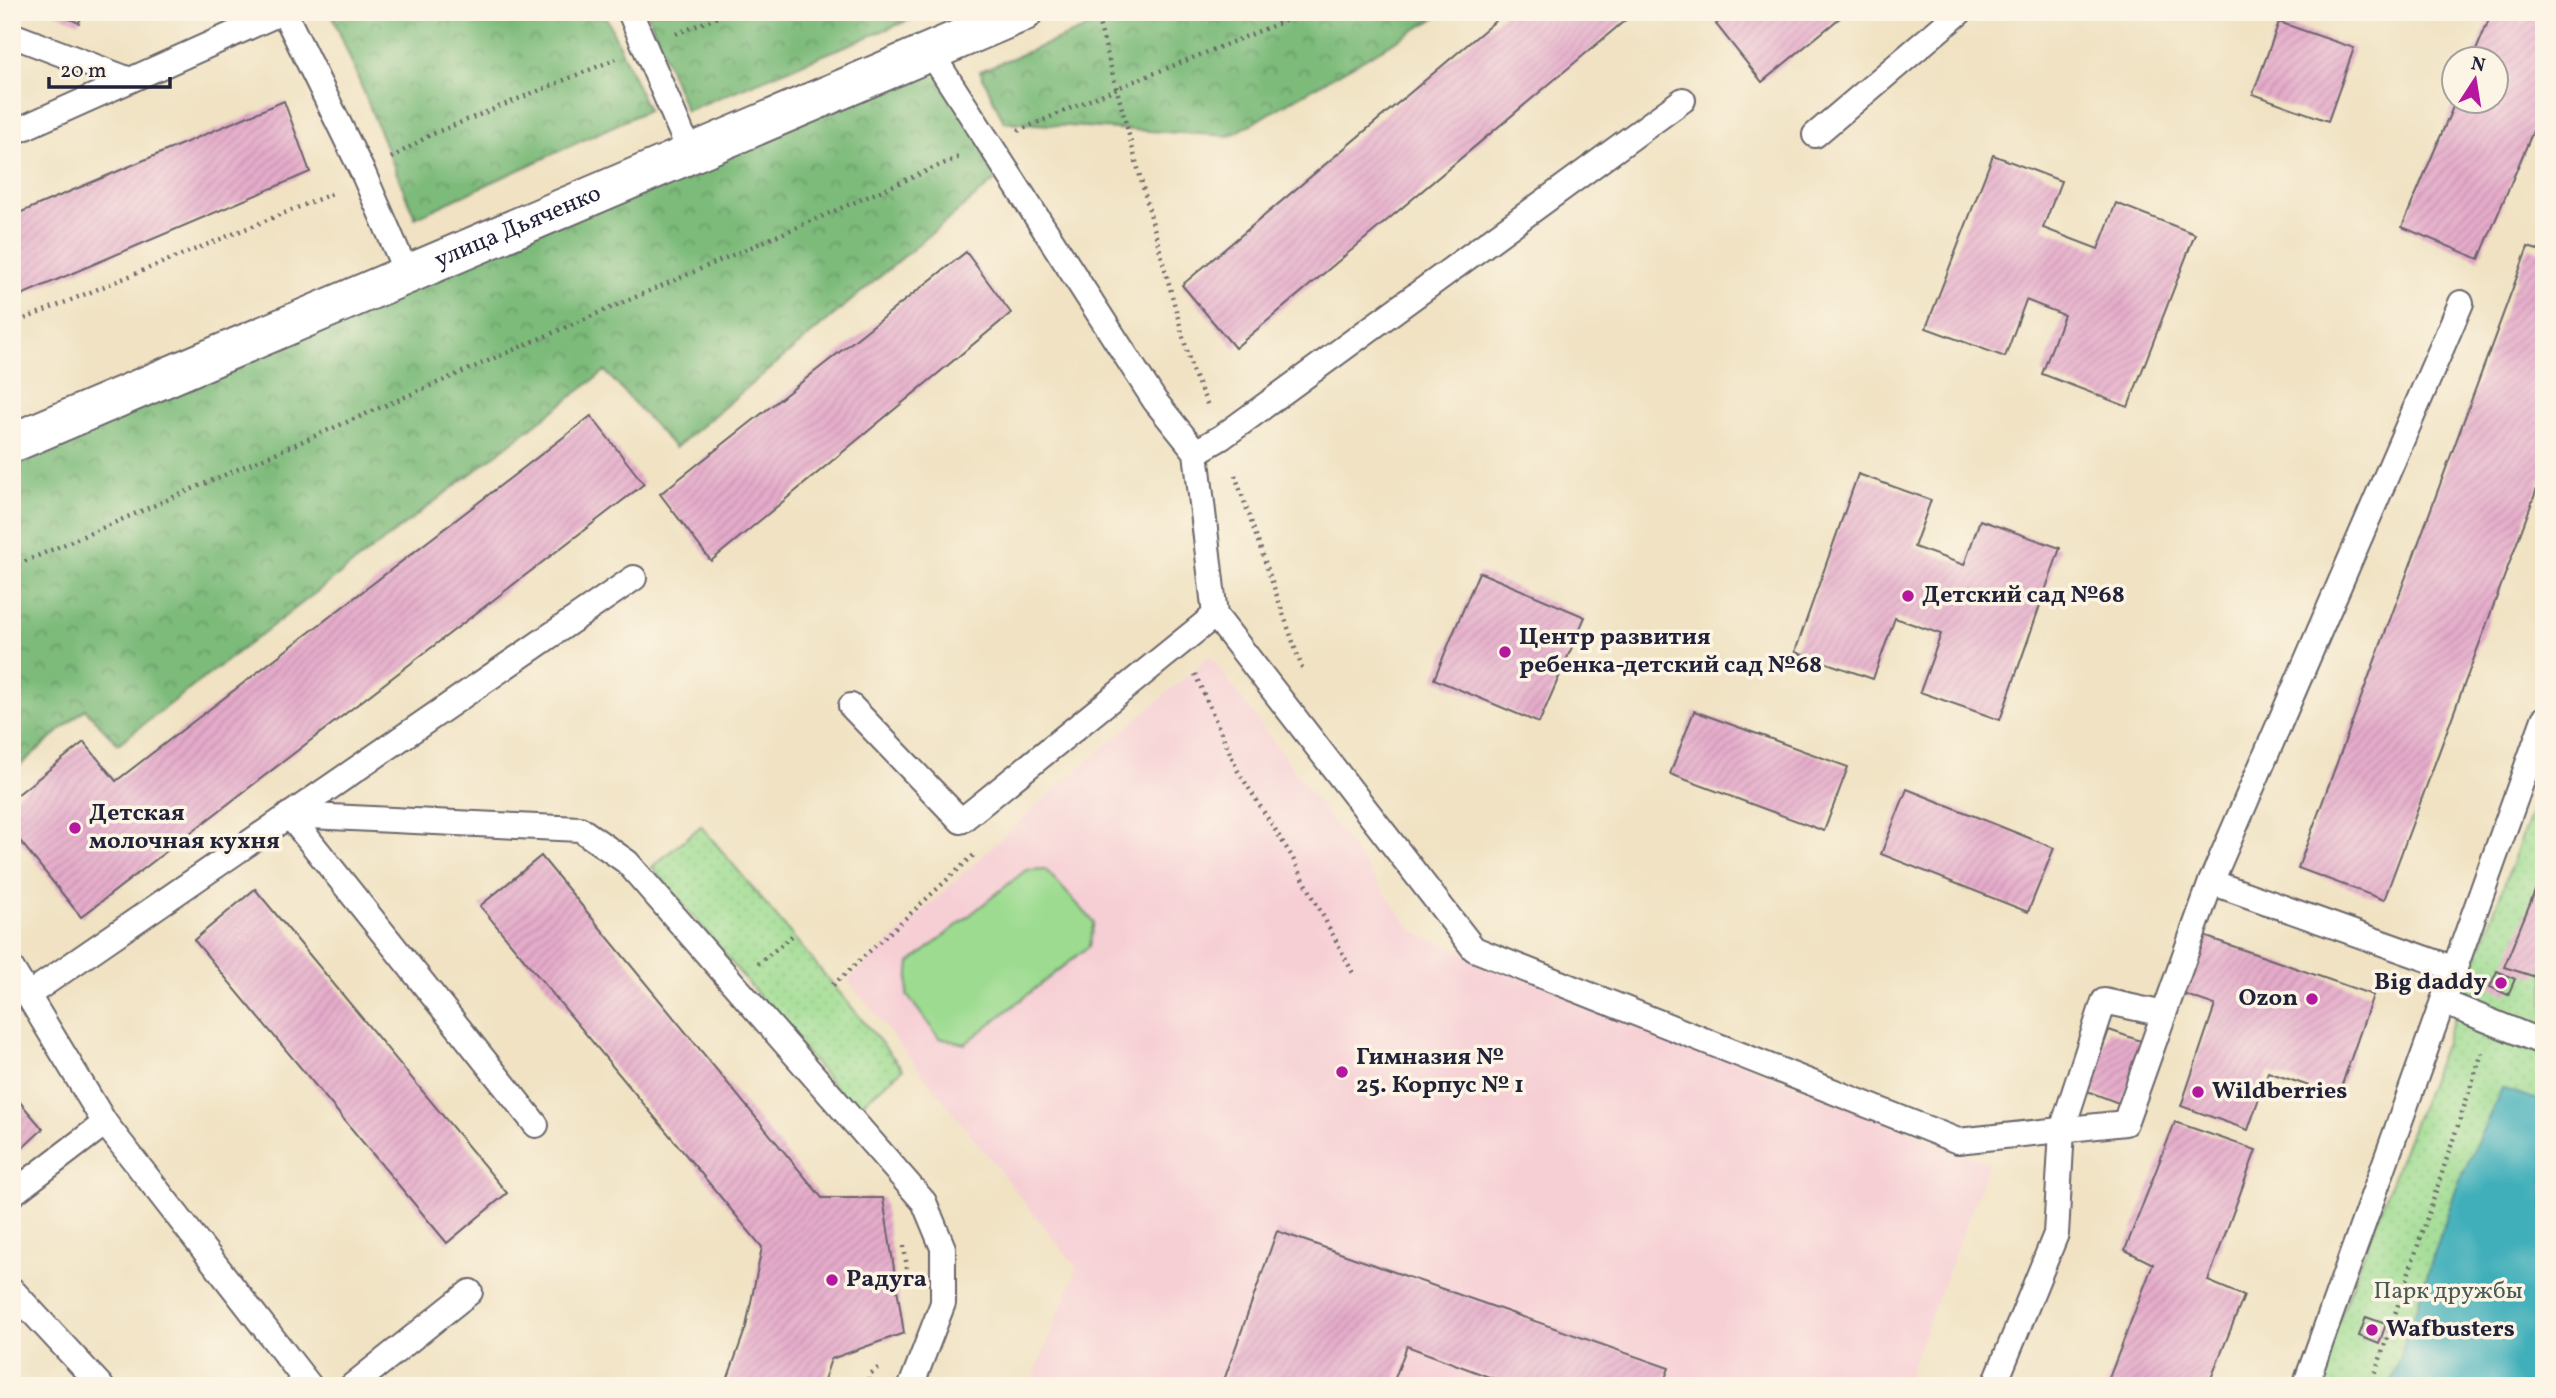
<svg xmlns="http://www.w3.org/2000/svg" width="2556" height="1398" font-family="Vollkorn,serif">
<defs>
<pattern id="green-dots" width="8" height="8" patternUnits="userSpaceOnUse" patternTransform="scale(1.75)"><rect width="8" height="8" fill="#9cdb90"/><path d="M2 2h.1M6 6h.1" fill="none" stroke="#86bc7d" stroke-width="1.8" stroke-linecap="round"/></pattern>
<pattern id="forest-crowns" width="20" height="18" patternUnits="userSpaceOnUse" patternTransform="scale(1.75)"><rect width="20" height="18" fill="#7dbb7a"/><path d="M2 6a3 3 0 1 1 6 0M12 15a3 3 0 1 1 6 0" fill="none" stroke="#669865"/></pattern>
<pattern id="building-hatch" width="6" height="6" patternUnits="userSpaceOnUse" patternTransform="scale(1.75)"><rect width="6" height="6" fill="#e5abca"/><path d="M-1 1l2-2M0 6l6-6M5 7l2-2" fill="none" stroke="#c493ae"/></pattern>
</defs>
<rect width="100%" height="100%" fill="#fcf5e5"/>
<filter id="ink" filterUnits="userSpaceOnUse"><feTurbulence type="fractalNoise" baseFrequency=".0143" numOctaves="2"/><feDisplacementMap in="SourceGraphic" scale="14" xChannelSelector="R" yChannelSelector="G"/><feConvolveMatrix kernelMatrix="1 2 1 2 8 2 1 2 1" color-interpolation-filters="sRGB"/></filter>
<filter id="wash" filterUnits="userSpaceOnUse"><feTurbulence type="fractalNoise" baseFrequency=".00686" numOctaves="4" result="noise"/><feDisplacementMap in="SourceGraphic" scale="28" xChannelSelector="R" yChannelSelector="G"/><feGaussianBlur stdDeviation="1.57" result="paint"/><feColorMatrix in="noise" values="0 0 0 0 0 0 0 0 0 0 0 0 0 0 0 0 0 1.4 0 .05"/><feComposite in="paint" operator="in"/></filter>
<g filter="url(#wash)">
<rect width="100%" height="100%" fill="#f0e2c2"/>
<!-- built -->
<path fill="#f6cfd5" d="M1210,656L1414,932L1989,1163L1904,1386H1030L1077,1268L848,980L1046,797Z"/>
<!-- green -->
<g fill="url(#green-dots)" stroke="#5f7e66" stroke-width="2">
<path d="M2544,777V1386H2313L2459,1006Z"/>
<path d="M701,826L903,1069L854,1110L652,867Z"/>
</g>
<!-- forest -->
<g fill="url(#forest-crowns)" stroke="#506e5a" stroke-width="2">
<path d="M331,12H604L648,110L415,218Z"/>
<path d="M647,12H929L686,111Z"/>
<path d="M1126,12H1446L1230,136L1004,122L980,71Z"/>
<path d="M931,53L1006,171L675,448L605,371L118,744L85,709L12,772V443Z"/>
</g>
<!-- pitch -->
<path fill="#9cdb90" stroke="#5f7e66" stroke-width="2" d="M1045,869L1094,922L1089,946L965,1044L939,1038L907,995L910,963L1026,870Z"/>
<!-- water -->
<path fill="#3fafba" stroke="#30687a" stroke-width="2" d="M2502,1088L2544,1102V1386H2390L2457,1186Z"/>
<g id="blocks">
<!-- building -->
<g fill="url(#building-hatch)">
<path d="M53,12H83L79,23Z"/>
<path d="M1506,12H1635L1235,348L1182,285Z"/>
<path d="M1729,12H1847L1762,82L1716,24Z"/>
<path d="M2492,12H2544V105L2479,259L2402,227L2455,102H2496V60H2472Z"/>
<path d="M2279,22L2354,48L2328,121L2253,94Z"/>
<path d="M284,101L310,172L12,299V216Z"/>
<path d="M1993,155L2061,181L2043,228L2098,249L2116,203L2195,234L2128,407L2042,374L2064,315L2026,300L2005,357L1926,328Z"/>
<path d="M2528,247L2544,252V470L2384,900L2298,868Z"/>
<path d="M966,252L1011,313L711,561L660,494Z"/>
<path d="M591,416L644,484L81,917L12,831V799L84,742L116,781Z"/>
<path d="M1858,474L1931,500L1914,547L1964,565L1980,520L2060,548L2000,720L1920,692L1941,634L1895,618L1873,679L1795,652Z"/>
<path d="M1479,572L1585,617L1539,723L1434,679Z"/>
<path d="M1694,711L1848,767L1824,831L1670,774Z"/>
<path d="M1907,789L2054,848L2028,912L1881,854Z"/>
<path d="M541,856L822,1198H883L904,1333L831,1359L822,1386H725L746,1327L762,1247L480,906Z"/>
<path d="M2544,869V966L2536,977L2504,967Z"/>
<path d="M255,889L507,1193L447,1243L194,940Z"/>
<path d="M2198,934L2373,995L2338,1096L2268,1072L2248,1130L2181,1106L2215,1005L2177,992Z"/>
<path d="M2497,971L2515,979L2508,995L2490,987Z"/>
<path d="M2109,1030L2144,1042L2121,1104L2087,1091Z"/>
<path d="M12,1093L43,1129L12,1158Z"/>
<path d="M2175,1122L2256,1150L2208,1281L2244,1296L2208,1386H2106L2153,1264L2125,1250Z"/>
<path d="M1277,1231L1669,1368L1662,1386H1513L1407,1346L1392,1386H1222Z"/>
<path d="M2366,1317L2386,1324L2379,1344L2359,1336Z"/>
</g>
</g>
</g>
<g filter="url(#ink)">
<use href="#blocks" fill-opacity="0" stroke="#6a656a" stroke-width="2"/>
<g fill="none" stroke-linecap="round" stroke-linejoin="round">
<!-- service casing -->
<g stroke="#6a656a" stroke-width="28">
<g id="service">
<path d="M284,12L364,175L407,274"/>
<path d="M630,12L691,155"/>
<path d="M12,35L130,80"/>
<path d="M931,53L1155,401L1196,452L1215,615L1474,949L1958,1141L2125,1123L2211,882L2455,969"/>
<path d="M12,133L282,12"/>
<path d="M1815,135L1960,12"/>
<path d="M1196,452L1222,437L1683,100"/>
<path d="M851,706L961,821L1215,615"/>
<path d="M289,815L580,829L627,862L924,1202L943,1248V1303L911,1386"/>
<path d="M289,815L536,1125"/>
<path d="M2211,882L2461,303"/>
<path d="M12,969L105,1123L12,1194"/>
<path d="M28,995L634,578"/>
<path d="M2443,1002L2544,1043"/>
<path d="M105,1123L310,1386"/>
<path d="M12,1290L101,1386"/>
<path d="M352,1386L470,1292"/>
<path d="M1994,1386L2056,1234L2062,1130L2104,1001L2164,1014"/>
<path d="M2305,1386L2544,719"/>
</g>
</g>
<!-- minor casing -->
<g stroke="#6a656a" stroke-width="42">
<g id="minor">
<path id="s1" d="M12,443C349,298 687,157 1023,12"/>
</g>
</g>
<!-- path -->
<g stroke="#6a656a" stroke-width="4.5" stroke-dasharray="2 5" stroke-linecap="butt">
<path d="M1096,12L1192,370L1209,408"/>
<path d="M676,34L730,12"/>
<path d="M1018,131L1115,89L1307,12"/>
<path d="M391,158L430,135L616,59"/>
<path d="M12,324L336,192"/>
<path d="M1235,475L1302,668"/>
<path d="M12,567L959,157"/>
<path d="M1195,674L1238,771L1291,855L1354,975"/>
<path d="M758,964L792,936"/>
<path d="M833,985L976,853"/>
<path d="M904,1246L907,1268"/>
<path d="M866,1386L870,1374L882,1365"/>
<path d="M2371,1386L2482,1053"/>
</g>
<!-- service -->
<use href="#service" stroke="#fff" stroke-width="24"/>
<!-- minor -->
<use href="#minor" stroke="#fff" stroke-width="38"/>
</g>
</g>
<!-- markers -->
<g fill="#b5179e" stroke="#fcf5e5" stroke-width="2.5">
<circle cx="1908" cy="596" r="7"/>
<circle cx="1505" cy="652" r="7"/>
<circle cx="75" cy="828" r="7"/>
<circle cx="2501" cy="983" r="7"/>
<circle cx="2312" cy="999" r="7"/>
<circle cx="1342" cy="1072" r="7"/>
<circle cx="2198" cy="1092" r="7"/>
<circle cx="832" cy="1280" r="7"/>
<circle cx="2372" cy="1330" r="7"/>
</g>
<g text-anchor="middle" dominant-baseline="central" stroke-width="7" stroke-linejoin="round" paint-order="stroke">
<!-- street labels -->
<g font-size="24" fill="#22223b" stroke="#fcf5e5">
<text stroke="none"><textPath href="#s1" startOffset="550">улица Дьяченко</textPath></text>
</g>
<!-- poi labels -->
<g font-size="24" font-weight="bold" fill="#22223b" stroke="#fcf5e5" text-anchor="start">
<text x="1922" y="596">Детский сад №68</text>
<text x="1519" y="638">Центр развития<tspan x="1519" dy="28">ребенка-детский сад №68</tspan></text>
<text x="89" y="814">Детская<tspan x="89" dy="28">молочная кухня</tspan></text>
<text x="2487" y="983" text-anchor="end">Big daddy</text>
<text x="2298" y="999" text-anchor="end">Ozon</text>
<text x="1356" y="1058">Гимназия №<tspan x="1356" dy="28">25. Корпус № 1</tspan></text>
<text x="2212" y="1092">Wildberries</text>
<text x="846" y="1280">Радуга</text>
<text x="2386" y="1330">Wafbusters</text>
</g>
<!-- park labels -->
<g font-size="24" fill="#475a54" stroke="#fcf5e5">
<text x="2448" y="1292">Парк дружбы</text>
</g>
</g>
<!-- margin -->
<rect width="2556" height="1398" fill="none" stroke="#fcf5e5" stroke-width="42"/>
<!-- north arrow -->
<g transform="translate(2475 80) rotate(12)"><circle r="33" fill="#fcf5e5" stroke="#a5a1a1" stroke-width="2"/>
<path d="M0-5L12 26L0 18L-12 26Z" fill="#b5179e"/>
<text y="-10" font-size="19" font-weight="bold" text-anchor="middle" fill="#22223b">N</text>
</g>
<!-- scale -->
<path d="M49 77v10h121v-10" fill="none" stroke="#22223b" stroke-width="3.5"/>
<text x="60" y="77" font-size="21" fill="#22223b" stroke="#fcf5e5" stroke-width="5" paint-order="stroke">20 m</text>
</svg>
